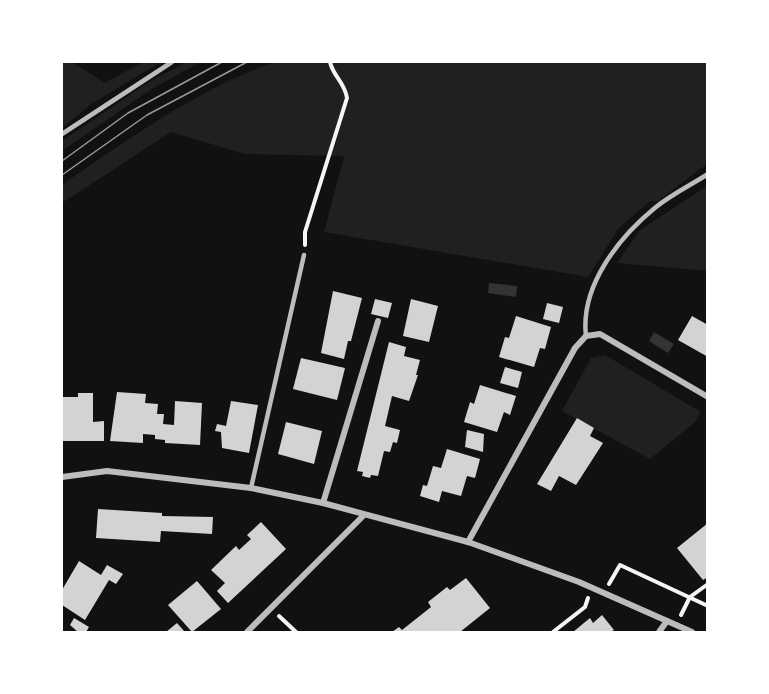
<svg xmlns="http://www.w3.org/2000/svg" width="769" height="694" font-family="'Space Grotesk',sans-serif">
<rect width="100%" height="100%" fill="#111"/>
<!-- green -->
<g fill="#202020">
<path d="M62,62H72L105,83L143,62H161L91,104L62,128Z"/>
<path d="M187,62H201L153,88L62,151V141L149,82Z"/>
<path d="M274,62H707V164L658,201H650L618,229L588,277L324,232L344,156L245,154L171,132L62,203V185C129,138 196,91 274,62Z"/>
<path d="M707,186V271L617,263L640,230Z"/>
<path d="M605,355L701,412L695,422L650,459L562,411L591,358Z"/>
</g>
<!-- water -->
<g fill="#333">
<path d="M489,283L517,286L516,297L488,293Z"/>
<path d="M654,332L674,344L668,353L649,341Z"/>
</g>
<!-- building -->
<g fill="#d3d3d3">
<path d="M333,291L362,298L351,341H348L344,359L321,353Z"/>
<path d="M375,299L392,303L388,318L371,314Z"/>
<path d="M411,299L438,306L429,342L403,336Z"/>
<path d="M547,303L563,307L559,323L543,319Z"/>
<path d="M516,316L551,327L545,349L540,348L534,367L499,357L505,337L509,338Z"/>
<path d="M692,316L708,325V357L678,340Z"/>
<path d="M389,342L406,347L404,356L420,360L416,375H418L409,401L392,396L385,426L400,430L397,443L393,442L390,452L384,451L378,476L371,475L370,478L362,476L363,472L357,471Z"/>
<path d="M301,358L345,368L337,400L293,389Z"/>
<path d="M505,367L522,372L518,388L500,383Z"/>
<path d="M480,385L516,396L510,415L504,412L497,432L464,422L470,402L474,404Z"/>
<path d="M117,392L146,394L145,403L158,404L157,414H164L163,424L174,425L175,401L202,403L200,445L165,443V440L155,439V435L143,434V443L110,441Z"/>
<path d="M78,393H93V422L104,421V441H62V397H78Z"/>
<path d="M231,401L258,405L249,453L222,448L221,432L215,431L217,424L226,426Z"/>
<path d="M577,418L594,428L590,436L603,443L576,485L559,476L551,491L537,484Z"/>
<path d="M286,422L322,431L314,464L278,454Z"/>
<path d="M467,430L484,434L483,452L465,447Z"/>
<path d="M447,449L480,459L475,478L467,476L461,496L442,491L439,502L420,496L423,485L427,486L433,466L441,468Z"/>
<path d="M98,509L162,513V516L213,517L212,534L161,531L160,542L96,538Z"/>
<path d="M261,522L286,549L228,603L217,591L225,583L211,570L236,546L239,550L251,539L247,535Z"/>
<path d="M708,523V577L703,580L677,548Z"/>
<path d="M79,561L101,575L107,565L123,574L116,584L109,580L85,620L62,605V590Z"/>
<path d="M466,578L490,608L460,632H392L399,627L402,630L431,607L428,602L447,587L450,590Z"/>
<path d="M197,581L221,609L192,632L168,605Z"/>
<path d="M602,615L614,630L610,632H573L590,618L593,623Z"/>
<path d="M74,618L89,627L86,632H78L70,625Z"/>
<path d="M177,623L185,632H166Z"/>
</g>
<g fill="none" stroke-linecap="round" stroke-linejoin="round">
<!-- path -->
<g stroke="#f5f5f5" stroke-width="4">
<path d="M305,245V232L347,98C345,83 333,76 330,62"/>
<path d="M609,584L620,565L708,606"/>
<path d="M681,615L690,597L708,584"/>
<path d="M279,616L296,632"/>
<path d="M553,632L585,607L588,598"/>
</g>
<!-- service -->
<g stroke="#bcbcbc" stroke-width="4.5">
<path d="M62,134L172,62"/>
<path d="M586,336C580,286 619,237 656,207C672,194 691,185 708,174"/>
<path d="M251,488L304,255"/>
</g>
<!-- minor -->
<g stroke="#bcbcbc" stroke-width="6">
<path d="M62,477L107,471L251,488L323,503L468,542L579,582L692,632"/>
<path d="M323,503L378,321"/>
<path d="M468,542L575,348L586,336L600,334L708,397"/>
<path d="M247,632L364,515"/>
<path d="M659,632L667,621"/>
</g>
<!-- tram -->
<g stroke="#9a9a9a" stroke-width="1.5">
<path d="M62,161L128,113L222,62"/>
<path d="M62,175L147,115L247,62"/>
</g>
</g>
<!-- border -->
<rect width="769" height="694" fill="none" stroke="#ffffff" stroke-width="126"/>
</svg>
